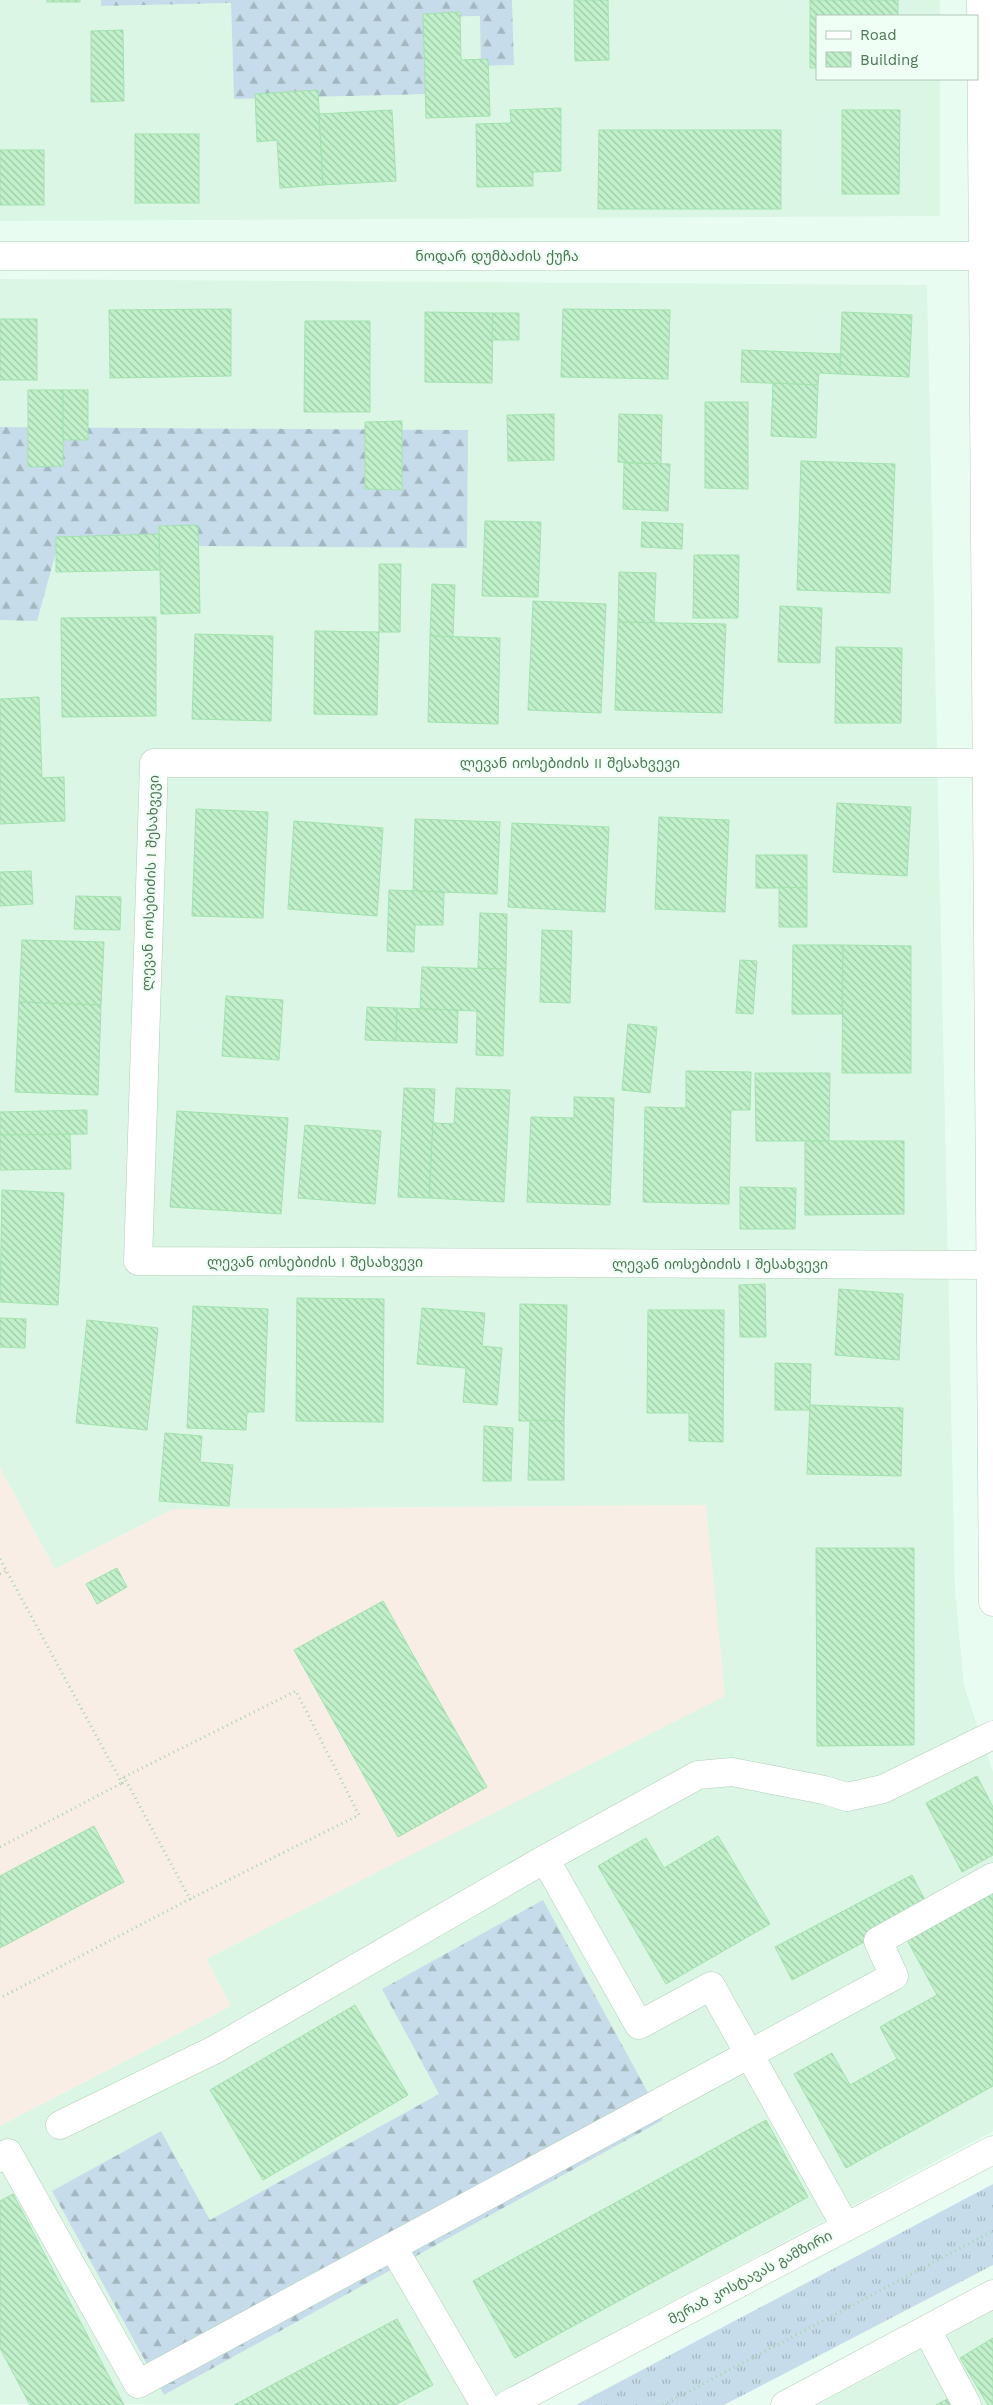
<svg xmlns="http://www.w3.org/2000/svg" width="993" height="2405" font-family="'Work Sans','Noto Sans Georgian',sans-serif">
<defs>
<pattern id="grass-tufts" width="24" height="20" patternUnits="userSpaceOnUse" patternTransform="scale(1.25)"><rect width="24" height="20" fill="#c7dcea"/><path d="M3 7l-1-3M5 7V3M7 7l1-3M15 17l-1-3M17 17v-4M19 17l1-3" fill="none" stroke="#a4b7c0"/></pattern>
<pattern id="forest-firs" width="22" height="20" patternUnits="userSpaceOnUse" patternTransform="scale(1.25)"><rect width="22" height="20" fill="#c7dcea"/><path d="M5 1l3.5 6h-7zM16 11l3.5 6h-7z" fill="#a4b7c0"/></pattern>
<pattern id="building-back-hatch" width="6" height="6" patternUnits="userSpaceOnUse" patternTransform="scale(1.25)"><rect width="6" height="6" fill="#c1f1cb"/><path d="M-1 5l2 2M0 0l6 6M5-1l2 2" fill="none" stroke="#9fc8a7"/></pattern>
</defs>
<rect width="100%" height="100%" fill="#e9fcf1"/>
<!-- residential -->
<g fill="#dbf6e4" fill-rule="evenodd">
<path d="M0,0H101L102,6L231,3L234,99L427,94L426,17L480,16L514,65L512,0H940V16H817V79H940V216L0,221Z"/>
<path d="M0,279L927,285L955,1590L964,1686L993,1772V2131L477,2405L0,2404V2126L231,2006L206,1959L724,1695L705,1505L173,1509L55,1569L0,1468V620H37L58,545L468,430L0,427ZM542,1900L663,2120L164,2395L160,2131L210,2221L439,2094Z"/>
<path d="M993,2311V2405H817L915,2353Z"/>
</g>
<!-- education -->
<path fill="#f9eee5" d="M0,1468L55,1569L173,1509L706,1505L725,1696L206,1959L231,2006L0,2126Z"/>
<!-- grass -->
<path fill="url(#grass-tufts)" d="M993,2184V2265L724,2405H576Z"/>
<!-- forest -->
<g fill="url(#forest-firs)">
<path d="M101,0H512L514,65L481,66L480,16L426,17L428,94L234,99L231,3L101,6Z"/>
<path d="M0,427L468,430L467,548L58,545L37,621L0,620Z"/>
<path d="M543,1900L663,2120L164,2395L52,2191L161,2131L210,2220L439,2094L382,1989Z"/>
</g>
<!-- building -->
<g fill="url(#building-back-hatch)" stroke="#a2e3ae">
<rect x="47" y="0" width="33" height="2"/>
<path d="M574,0H608L609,60L575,61Z"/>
<path d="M810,0H898V16H817V68H810Z"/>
<path d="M460,12L461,60L488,59L490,116L426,118L423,14Z"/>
<path d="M123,30L124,101L91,102V31Z"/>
<path d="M318,90L323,185L280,188L277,140L257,142L255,94Z"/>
<path d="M561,108V171L533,172V186L477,187L476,124L511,123L510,110Z"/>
<path d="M392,110L396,181L323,185L319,114Z"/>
<path d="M842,110H900L899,194H842Z"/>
<path d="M599,130H781V209H598Z"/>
<rect x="135" y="134" width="64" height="69"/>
<rect x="0" y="150" width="44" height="55"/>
<path d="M231,309V376L110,378L109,310Z"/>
<path d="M563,309L670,310L668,379L561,377Z"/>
<path d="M425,312L493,313L492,383L425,382Z"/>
<path d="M842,312L912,315L909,377L840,374Z"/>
<path d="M493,313H519V340H492Z"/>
<rect x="0" y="319" width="37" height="61"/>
<path d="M305,321H370V412H304Z"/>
<path d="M742,350L840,354V374L819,373L818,385L741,382Z"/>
<path d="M773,383L818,385L816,438L771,436Z"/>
<path d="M28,390H63V466L28,467Z"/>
<rect x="63" y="390" width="25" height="50"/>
<path d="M705,402H748V489L705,488Z"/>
<path d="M554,414V460L508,461L507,415Z"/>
<path d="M619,414L662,415L661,464L618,462Z"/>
<path d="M402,421V490L365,489V422Z"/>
<path d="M801,461L895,464L890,593L797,590Z"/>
<path d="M624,463L670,464L668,511L623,509Z"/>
<path d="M485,521L541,522L538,597L482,596Z"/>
<path d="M642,522L683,524L682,549L641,547Z"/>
<path d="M198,525L200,613L161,614L159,526Z"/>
<path d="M159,534L160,570L56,572V537Z"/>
<path d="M694,555H739L738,618H693Z"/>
<path d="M379,564H401L400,632H379Z"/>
<path d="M619,572L656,573L654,623L618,622Z"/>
<path d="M432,584L455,585L453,637L430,636Z"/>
<path d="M533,601L606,604L601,713L528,710Z"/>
<path d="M780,606L822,608L820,663L778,662Z"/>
<path d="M156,617V716L62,717L61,618Z"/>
<path d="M618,622L726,624L722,713L615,710Z"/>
<path d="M315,631L379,632L377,715L314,714Z"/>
<path d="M195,634L273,636L271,721L192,719Z"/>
<path d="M430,636L500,638L498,724L428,722Z"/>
<path d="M836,647L902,648L901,723H835Z"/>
<path d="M39,697L42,778L64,777L65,821L0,824V699Z"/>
<path d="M837,803L911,807L907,876L833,872Z"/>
<path d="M196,809L268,812L263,918L192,916Z"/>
<path d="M659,817L729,820L725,912L655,909Z"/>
<path d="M415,819L500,822L497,894L413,891Z"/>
<path d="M294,821L383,828L377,916L288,909Z"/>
<path d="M512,823L609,827L605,912L508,907Z"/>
<rect x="756" y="855" width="51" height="33"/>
<path d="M31,871L33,904L0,906V872Z"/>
<path d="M779,887L807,888V927H779Z"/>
<path d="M389,890L444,892L443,925H415L414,952L387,951Z"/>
<path d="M76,896L121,897L120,930L74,929Z"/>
<path d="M480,913L507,914L506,969H478Z"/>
<path d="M542,930L572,931L570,1003L540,1002Z"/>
<path d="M22,940L104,942L101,1005L19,1002Z"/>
<path d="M793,945H843L842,1014H792Z"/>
<path d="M843,945L911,946V1073H842Z"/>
<path d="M740,960L757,961L753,1014L736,1013Z"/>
<path d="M422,967L506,969L503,1056L476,1055L477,1011L420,1009Z"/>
<path d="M226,996L283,1000L279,1060L222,1056Z"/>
<path d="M19,1002L101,1005L98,1095L15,1092Z"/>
<path d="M367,1007L397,1008L396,1041L365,1040Z"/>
<path d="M397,1008L458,1010L457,1043L396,1041Z"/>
<path d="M628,1024L657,1027L650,1093L622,1090Z"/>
<path d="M686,1071L751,1072L750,1110H731L729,1204L643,1202L645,1107L686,1108Z"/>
<path d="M755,1073H830L829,1141H756Z"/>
<path d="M404,1088L435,1089L429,1198L398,1197Z"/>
<path d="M456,1088L510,1090L504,1202L429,1198L433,1123L454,1124Z"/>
<path d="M574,1097L614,1098L610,1205L527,1202L531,1117L574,1118Z"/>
<path d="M87,1110V1134L0,1135V1112Z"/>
<path d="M177,1111L288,1118L281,1214L170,1207Z"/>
<path d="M305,1125L381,1131L375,1204L298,1198Z"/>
<path d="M70,1134L71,1169L0,1170V1135Z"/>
<path d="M805,1141H904V1214L805,1215Z"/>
<path d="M740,1187L796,1188L795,1229H740Z"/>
<path d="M2,1190L64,1193L58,1305L0,1302Z"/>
<path d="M765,1284L766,1337H740L739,1285Z"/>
<path d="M839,1289L903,1294L899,1360L835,1355Z"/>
<path d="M297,1298L384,1299L383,1422L296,1421Z"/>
<path d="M520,1304L567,1305L564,1421H519Z"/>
<path d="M193,1306L268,1309L264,1412H247L246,1430L187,1428Z"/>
<path d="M422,1308L485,1313L482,1346L502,1348L497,1405L463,1402L466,1368L417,1364Z"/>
<path d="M648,1310H724L723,1442L689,1441V1413H647Z"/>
<path d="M0,1318L26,1319L25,1348L0,1347Z"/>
<path d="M87,1320L158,1328L147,1430L76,1423Z"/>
<path d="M775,1363L811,1364L810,1410H775Z"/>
<path d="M810,1405L903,1408L901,1476L807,1474Z"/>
<path d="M530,1420L564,1421V1480H528Z"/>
<path d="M484,1426L513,1428L511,1481H483Z"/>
<path d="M165,1433L202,1436L200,1462L233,1465L229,1506L159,1501Z"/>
<path d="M816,1548H914V1745L817,1746Z"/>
<path d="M117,1568L127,1587L97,1604L86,1584Z"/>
<path d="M383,1601L487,1787L398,1837L294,1650Z"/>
<path d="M977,1776L993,1807V1855L962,1872L926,1803Z"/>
<path d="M94,1826L124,1882L0,1948V1876Z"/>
<path d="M718,1836L770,1924L666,1984L598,1866L646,1838L664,1868Z"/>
<path d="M912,1875L929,1908L792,1980L775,1947Z"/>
<path d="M989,1889L993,1895V2086L846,2168L794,2074L832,2053L850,2085L897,2059L880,2027L937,1995L905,1936Z"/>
<path d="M355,2005L408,2095L263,2180L210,2090Z"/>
<path d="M766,2120L808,2197L515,2358L473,2281Z"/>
<path d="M13,2194L124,2405H30L0,2348V2201Z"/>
<path d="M397,2319L433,2385L395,2405H234Z"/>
<path d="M993,2338V2405H988L960,2358Z"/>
<path d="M947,2399L950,2405H936Z"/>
</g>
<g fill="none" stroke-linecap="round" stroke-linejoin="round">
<!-- minor casing -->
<g stroke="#b1d0b9" stroke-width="29">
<g id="minor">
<path d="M981,0L993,1602"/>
<path d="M0,256H993"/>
<path d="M986,763H154L138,1261L990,1265"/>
<path d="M545,1859L639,2025L711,1986L846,2227"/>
<path d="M60,2125L216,2049L545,1859L698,1775L732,1772L824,1790L847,1797L883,1789L993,1735"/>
<path d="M0,2158L8,2153L138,2384L894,1976L878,1941L993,1877"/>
<path d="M393,2247L485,2405"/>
<path d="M927,2330L967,2405"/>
<path d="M507,2405L993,2150"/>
<path d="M785,2405L993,2294"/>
</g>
</g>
<!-- path -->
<g stroke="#a4d6ad" stroke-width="3" stroke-dasharray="1 4" stroke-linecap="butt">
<path d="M0,1559L122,1783L124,1777L190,1899L0,1998"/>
<path d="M0,1574L6,1571"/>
<path d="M124,1777L296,1691L359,1815L190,1899"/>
<path d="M0,1847L122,1783"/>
<path d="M663,2405L993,2231"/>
</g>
<!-- minor -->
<use href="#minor" stroke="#fff" stroke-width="28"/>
</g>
<g text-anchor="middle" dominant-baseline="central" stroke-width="4.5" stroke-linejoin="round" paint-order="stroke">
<!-- street labels -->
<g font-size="14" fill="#4d7653" stroke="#f0fff6">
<text x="497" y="256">ნოდარ დუმბაძის ქუჩა</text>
<text x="570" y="763">ლევან იოსებიძის II შესახვევი</text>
<text transform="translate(150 883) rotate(-88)">ლევან იოსებიძის I შესახვევი</text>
<text x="315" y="1262">ლევან იოსებიძის I შესახვევი</text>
<text x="720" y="1264">ლევან იოსებიძის I შესახვევი</text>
<text transform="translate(750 2277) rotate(-28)">მერაბ კოსტავას გამზირი</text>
</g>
</g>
<!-- legend -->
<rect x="816" y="15" width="162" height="65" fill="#f0fff6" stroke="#afc8b5"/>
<rect x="826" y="31" width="25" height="8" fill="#ffffff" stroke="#afc8b5"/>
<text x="860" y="40" font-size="15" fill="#4d7653">Road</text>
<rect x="826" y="52" width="25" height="15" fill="url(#building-back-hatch)" stroke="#afc8b5"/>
<text x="860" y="65" font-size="15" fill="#4d7653">Building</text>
</svg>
